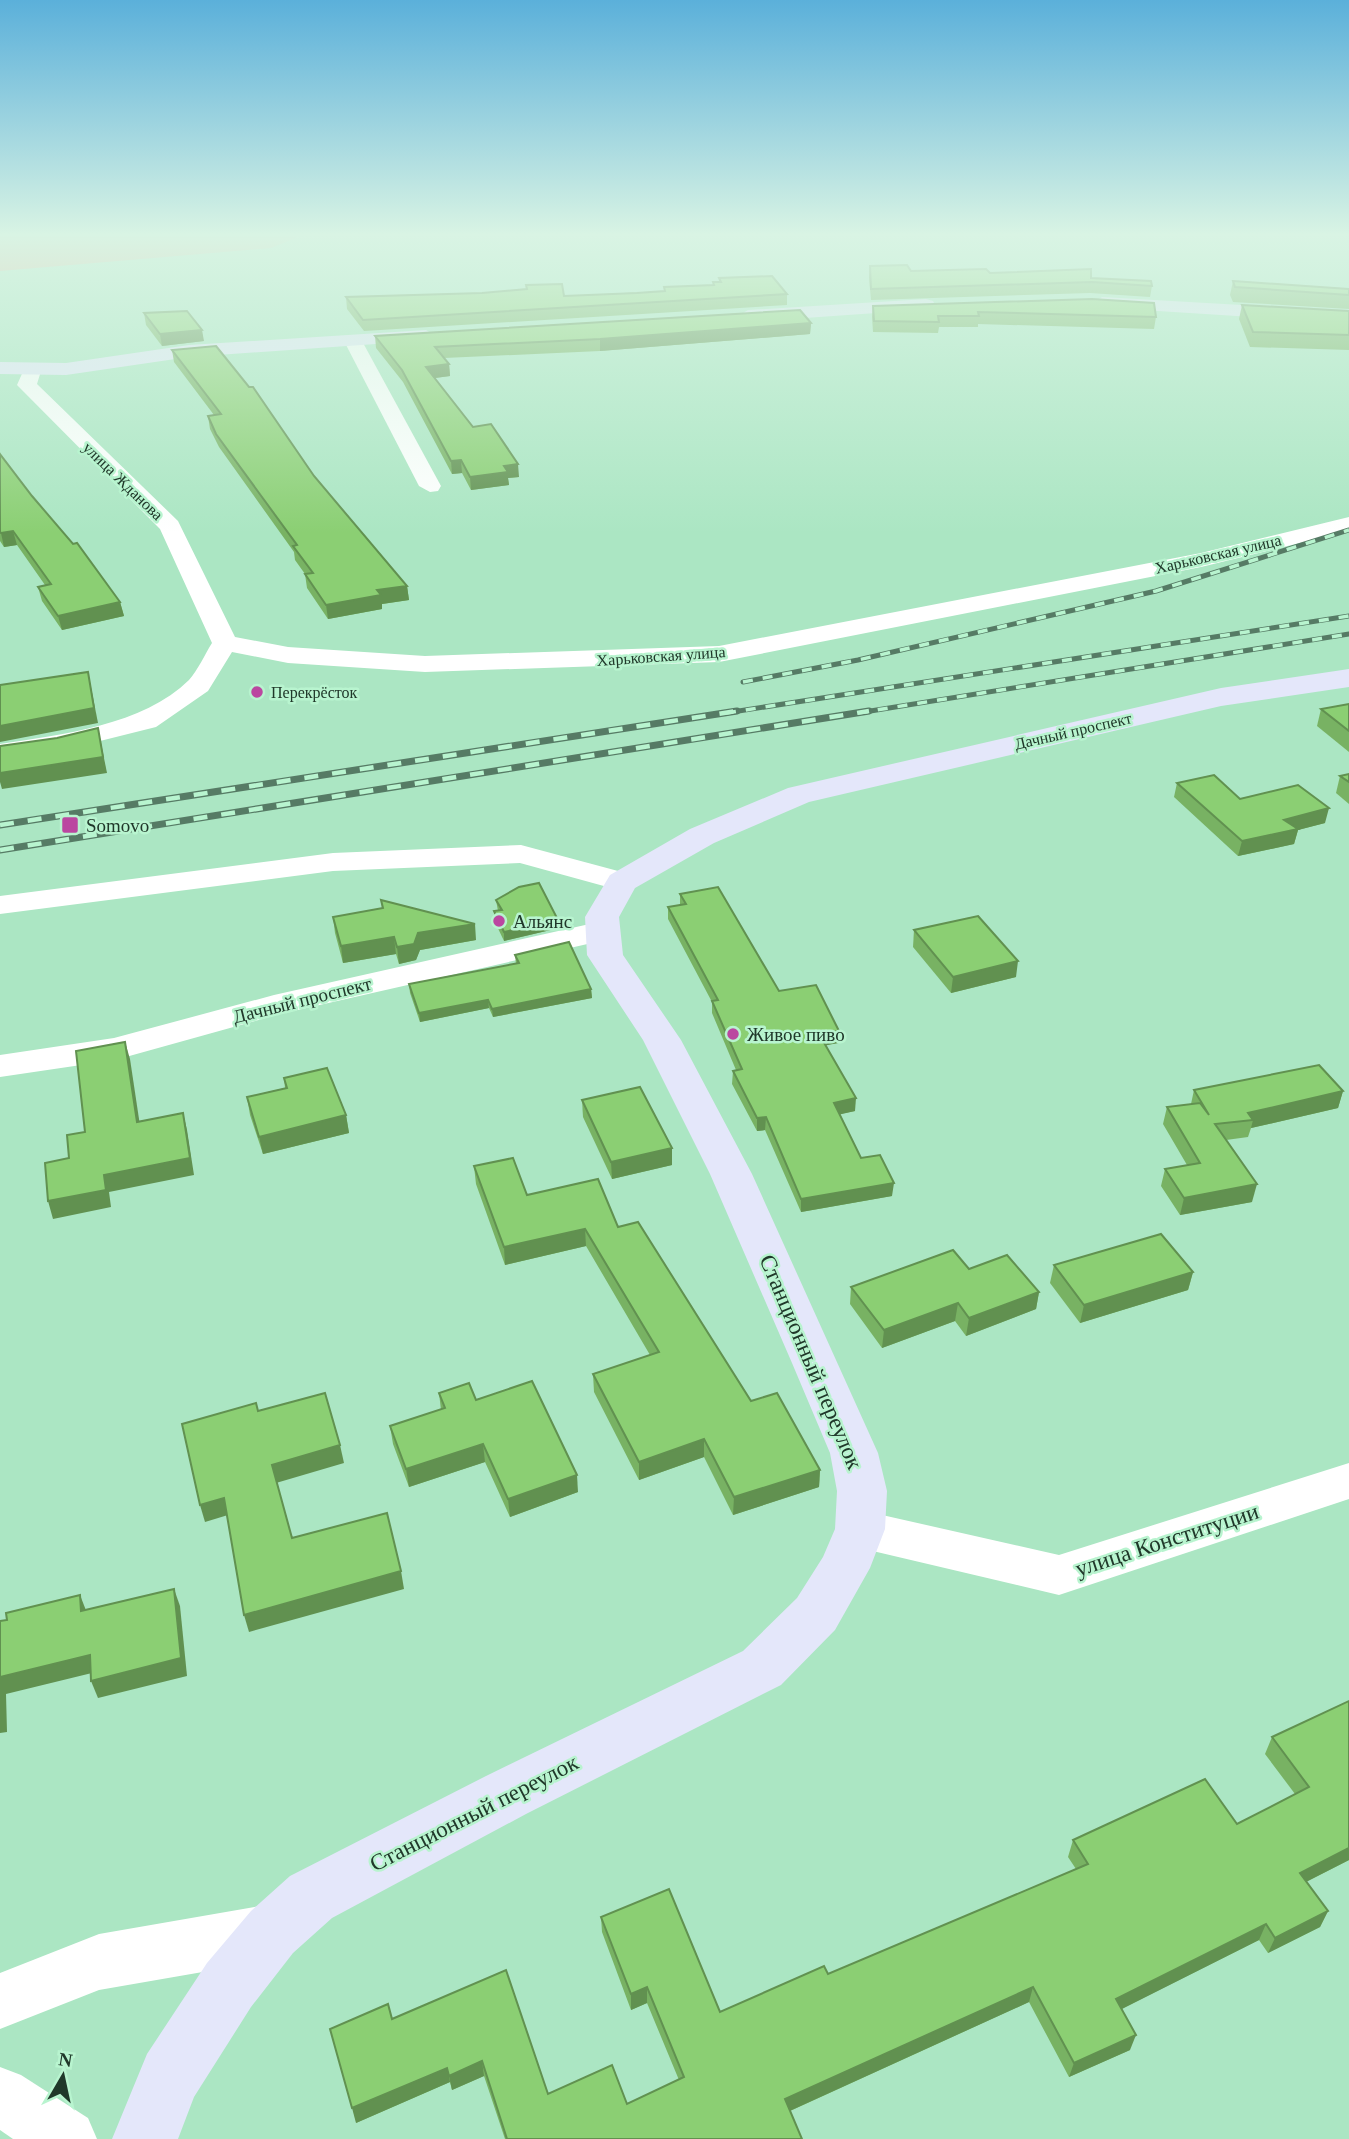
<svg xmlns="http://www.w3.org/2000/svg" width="1349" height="2139" font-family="Georgia,serif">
<rect width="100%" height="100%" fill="#abe6c3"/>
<!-- green -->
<path fill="#f0aa95" d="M0,233H308L271,248L0,271Z"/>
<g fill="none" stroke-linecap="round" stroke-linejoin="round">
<!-- street -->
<g fill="#fff" fill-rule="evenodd">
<path d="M353,336L362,341L441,486L438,491L430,492L419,486L344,341Z"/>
<path d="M32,365L41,371L37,384L178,521L235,637L288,647L425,656L719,646L1201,553L1349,517V531L1201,567L719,662L425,672L288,663L232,652L208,691L156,727L60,751L0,760V744C60,735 144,725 189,680C198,670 205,654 212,643L160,529L17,385L25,367Z"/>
<path d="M521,845L633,875L637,882L633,889L622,891L520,863L333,871L0,914V896L333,853Z"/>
<path d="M603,921L614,924L619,931L614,938L280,1014L115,1060L0,1077V1055L114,1038L274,995Z"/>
<path d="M1349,1463V1499L1059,1595L860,1548L844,1543L837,1529L844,1515L860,1510L1059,1555Z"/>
<path d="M272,1904L291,1913L300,1932L291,1951L272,1960L99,1990L0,2029V1973L99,1934Z"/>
<path d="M0,2067L21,2075L88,2118L97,2139H13L0,2130Z"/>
</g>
<!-- secondary -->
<g fill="#e4e7fa" fill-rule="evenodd">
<path d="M1102,297L1349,311V323L1095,307L1093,303Z"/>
<path d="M926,299L933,301L935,305L933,309L748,322L738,316L748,310Z"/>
<path d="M426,330L436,336L433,340L189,357L66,375L0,374V362L66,363L189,345Z"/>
<path d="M1349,669V687L1221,706L809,802L714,843L635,888L619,917L623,955L681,1040L752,1174L878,1453L887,1491L885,1529L870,1568L835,1630L781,1685L526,1814L332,1918L293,1953L251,2007L194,2097L178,2139H112L147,2054L207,1963L251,1911L290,1876L486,1776L743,1651L797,1598L823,1557L835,1529L837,1491L830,1453L792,1363L710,1174L643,1040L587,955L585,917L610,875L690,829L788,788L1221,688Z"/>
</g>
<!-- rail-far1 casing -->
<g stroke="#567b65" stroke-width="5">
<g id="rail-far1">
<path d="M743,682L858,660L1156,591L1349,530"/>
<path d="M726,713L1349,616"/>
<path d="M858,713L1349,634"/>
</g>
</g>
<!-- rail casing -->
<g stroke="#567b65" stroke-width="7">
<g id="rail">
<path d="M0,825L737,711"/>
<path d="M0,850L869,711"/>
</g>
</g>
<!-- rail-far1 -->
<use href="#rail-far1" stroke="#b8f4cf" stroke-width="3.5" stroke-dasharray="10" stroke-linecap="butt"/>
<!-- rail -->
<use href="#rail" stroke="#b8f4cf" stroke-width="4.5" stroke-dasharray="14" stroke-linecap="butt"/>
</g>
<!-- wall -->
<g fill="#78b263">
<path d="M870,266L911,271L1091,278L1152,286L1150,297L1090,293L871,300L869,277Z"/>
<path d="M719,278L787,294V305L364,331L347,309L346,297L564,296L664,291V287L713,285V282H719Z"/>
<path d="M1233,281L1349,289V309L1233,302L1230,295Z"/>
<path d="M1242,305L1349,311V350L1250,347L1239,319Z"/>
<path d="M873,306L1156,317L1154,329L978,324V327H939L938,333L873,332L872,317Z"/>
<path d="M144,313L204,341L162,346L146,325Z"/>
<path d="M811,323L810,334L600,351L444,358L449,364L450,376L435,378L473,427L519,477L508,478L509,485L471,490L462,473L452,474L403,382L376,348L375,336Z"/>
<path d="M172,350L314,476L407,586L409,600L382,604V609L328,619L307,588L305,574L295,560L294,552L219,447L210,429L208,416L214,415L174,362Z"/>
<path d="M0,454L32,496L120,602L124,616L62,630L42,601L38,587L45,585L17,545L4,547L0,541Z"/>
<path d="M1349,704V752L1317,726L1321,709Z"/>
<path d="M1349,774V804L1336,793L1340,776Z"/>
<path d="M1177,783L1240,799L1325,823L1298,830L1294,844L1238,856L1174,797Z"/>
<path d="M680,894L779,991L838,1043L825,1045L855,1111L840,1114L861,1158L892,1196L801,1212L765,1130L757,1131L732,1084L733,1071L736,1070L712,1013V1002L668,919V907L680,905Z"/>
<path d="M381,900L476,940L420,950L416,960L399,964L396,954L343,963L335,933L333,917L382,908Z"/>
<path d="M496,900L558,920L559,928L504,941L494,920V911H498Z"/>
<path d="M914,930L1016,977L951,993L913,947Z"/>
<path d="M515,955L591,989L592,998L493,1017L489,1008L420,1022L410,993L409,984L516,964Z"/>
<path d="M284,1078L346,1115L349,1133L263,1154L250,1115L247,1097L285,1088Z"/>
<path d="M1194,1090L1343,1091L1338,1108L1251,1128L1248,1137L1226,1140L1252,1202L1180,1215L1161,1186L1165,1169L1187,1165L1163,1124L1167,1107L1191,1104Z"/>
<path d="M582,1100L672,1148V1165L612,1179L583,1117Z"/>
<path d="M474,1166L527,1195L618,1227L751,1401L820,1470L819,1487L733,1515L704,1457L639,1480L594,1392L593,1374L650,1355L586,1246L505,1265L476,1184Z"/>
<path d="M1054,1265L1193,1272L1188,1290L1080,1323L1050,1283Z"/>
<path d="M969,1269L1039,1292L1036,1309L966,1336L955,1321L882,1348L850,1304L851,1287Z"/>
<path d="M439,1393L476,1400L578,1492L510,1517L485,1462L409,1487L393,1444L390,1426L441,1410Z"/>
<path d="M1349,1701V1860L1306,1882L1328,1911L1320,1927L1268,1953L1259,1940L1121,2009L1130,2050L1069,2077L1029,2002L790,2111L802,2139H505L484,2076L452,2090L450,2082L356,2123L392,2019L548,2094L627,2104L679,2080L647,2003L631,2010L602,1932L601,1917L720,2012L828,1974L1076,1869L1068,1857L1073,1840L1237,1824L1295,1794L1265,1754L1272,1737Z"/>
</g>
<!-- shaded-wall -->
<g fill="#619150">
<path d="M811,323L810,334L600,351V339Z"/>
<path d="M202,330L204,341L162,346L160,334Z"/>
<path d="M449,364L450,376L427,379L426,367Z"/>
<path d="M461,460L462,473L452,474L451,461Z"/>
<path d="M518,464L519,477L508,478L509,485L471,490L470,477L504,466Z"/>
<path d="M13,531L17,545L4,547L1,533Z"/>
<path d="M407,586L409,600L382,604V609L328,619L326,605L377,590Z"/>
<path d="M120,602L124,616L62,630L58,616Z"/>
<path d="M88,672L98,723L0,742V726Z"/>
<path d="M98,728L107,773L2,789L0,782V773Z"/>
<path d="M1329,808L1325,823L1298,830L1294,844L1238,856L1242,841L1284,820Z"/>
<path d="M558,920L559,928L504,941V932Z"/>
<path d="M475,924L476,940L420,950L416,960L399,964L397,947L418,933Z"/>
<path d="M394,937L396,954L343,963L341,946Z"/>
<path d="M1018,961L1016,977L951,993L953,977Z"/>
<path d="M591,989L592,998L493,1017L492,1009Z"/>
<path d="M488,1000L489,1008L420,1022L419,1013Z"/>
<path d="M839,1031L838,1043L818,1047L819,1034Z"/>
<path d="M125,1042L130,1059L142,1139L137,1122Z"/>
<path d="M1343,1091L1338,1108L1251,1128L1253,1120L1248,1113Z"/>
<path d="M856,1098L855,1111L833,1116L834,1103Z"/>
<path d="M183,1113L187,1130L194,1175L109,1192L111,1207L53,1219L48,1201L104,1175Z"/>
<path d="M346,1115L349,1133L263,1154L259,1137Z"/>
<path d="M766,1117L765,1130L757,1131V1118Z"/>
<path d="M672,1148V1165L612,1179L611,1162Z"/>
<path d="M894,1183L892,1196L801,1212V1199Z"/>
<path d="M1257,1184L1252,1202L1180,1215L1184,1198Z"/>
<path d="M585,1229L586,1246L505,1265L504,1247Z"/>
<path d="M1193,1272L1188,1290L1080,1323L1084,1305Z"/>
<path d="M1039,1292L1036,1309L966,1336L969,1318Z"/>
<path d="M958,1303L955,1321L882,1348L884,1330Z"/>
<path d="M704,1439V1457L639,1480V1462Z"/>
<path d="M483,1444L485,1462L409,1487L406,1469Z"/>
<path d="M340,1445L344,1463L276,1483L272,1465Z"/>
<path d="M820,1470L819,1487L733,1515L734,1497Z"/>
<path d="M577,1475L578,1492L510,1517L508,1499Z"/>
<path d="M224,1498L228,1515L205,1522L200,1505Z"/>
<path d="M401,1571L404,1589L249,1632L244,1615Z"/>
<path d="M174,1589L180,1606L187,1676L98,1698L91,1681Z"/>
<path d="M80,1595L87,1613L81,1611Z"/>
<path d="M90,1655L96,1672L6,1694L7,1732L0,1733V1677Z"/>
<path d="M1349,1848V1860L1292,1889L1300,1873Z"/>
<path d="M1328,1911L1320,1927L1268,1953L1275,1938Z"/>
<path d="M1266,1924L1259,1940L1110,2015L1116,1999Z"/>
<path d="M647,1987V2003L631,2010V1994Z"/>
<path d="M1033,1987L1029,2002L783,2114L785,2099Z"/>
<path d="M1136,2035L1130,2050L1069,2077L1074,2063Z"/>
<path d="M482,2061L484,2076L452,2090L449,2076Z"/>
<path d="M447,2068L450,2082L356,2123L352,2108Z"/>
</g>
<!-- building -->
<g fill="#8bcf73" stroke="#619150" stroke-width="2">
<path d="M907,265L911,271L986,269L990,273L1091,269V278L1151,281L1152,286L1092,282L871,289L870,266Z"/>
<path d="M772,276L787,294L363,320L346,297L482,293L527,289L526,285L562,284L564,296L637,293L665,291L664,287L714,285L713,282H721L719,278Z"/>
<path d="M1233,281L1349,289V295L1235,287Z"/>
<path d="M1092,299L1154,303L1156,317L978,312L979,316H938L939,322L874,321L873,306Z"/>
<path d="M1242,305L1349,311V335L1253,332Z"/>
<path d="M800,310L811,323L600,339L435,347L449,364L426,367L473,427L491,424L518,464L504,466L508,472L470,477L461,460L451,461L402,370L375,336Z"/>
<path d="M187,311L202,330L160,334L144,313Z"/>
<path d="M216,346L249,387H253L314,476L407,586L377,590L381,595L326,605L305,574L313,573L293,546L297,545L216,434L208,416L221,414L172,350Z"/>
<path d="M0,454L32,496L73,544L77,543L120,602L58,616L38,587L51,584L13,531L1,533L0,532Z"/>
<path d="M88,672L94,708L0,726V685Z"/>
<path d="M1349,704V731L1321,709Z"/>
<path d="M98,728L103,757L0,773V746L57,738Z"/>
<path d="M1349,774V782L1340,776Z"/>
<path d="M1214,775L1240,799L1298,785L1329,808L1284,820L1298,829L1242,841L1177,783Z"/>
<path d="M539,883L558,920L504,932L494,911L502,910L496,900L519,887Z"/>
<path d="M718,887L779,991L816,985L839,1031L819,1034L856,1098L834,1103L861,1158L880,1155L894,1183L801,1199L766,1117L757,1118L733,1071L742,1069L712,1001L718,1000L668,907L686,904L680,894Z"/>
<path d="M381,900L475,924L418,933L414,944L397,947L394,937L341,946L333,917L383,908Z"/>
<path d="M978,916L1018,961L953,977L914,930Z"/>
<path d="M569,942L591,989L492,1009L488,1000L419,1013L409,984L519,963L515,955Z"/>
<path d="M125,1042L137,1122L183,1113L190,1158L104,1175L106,1190L48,1201L45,1163L69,1158L67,1135L85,1132L76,1051Z"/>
<path d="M1319,1065L1343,1091L1248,1113L1253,1120L1215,1124L1257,1184L1184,1198L1165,1169L1200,1163L1167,1107L1200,1103L1209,1115L1194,1090Z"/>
<path d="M327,1068L346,1115L259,1137L247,1097L287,1088L284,1078Z"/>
<path d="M640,1087L672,1148L611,1162L582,1100Z"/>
<path d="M513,1158L527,1195L598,1179L618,1227L638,1222L751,1401L777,1393L820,1470L734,1497L704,1439L639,1462L593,1374L659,1352L585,1229L504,1247L474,1166Z"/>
<path d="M1161,1234L1193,1272L1084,1305L1054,1265Z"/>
<path d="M953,1250L969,1269L1007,1255L1039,1292L969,1318L958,1303L884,1330L851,1287Z"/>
<path d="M532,1381L577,1475L508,1499L483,1444L406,1469L390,1426L445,1408L439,1393L469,1383L476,1400Z"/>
<path d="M325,1393L340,1445L272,1465L292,1538L387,1513L401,1571L244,1615L224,1498L200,1505L182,1424L256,1403L258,1411Z"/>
<path d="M174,1589L181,1658L91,1681L90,1655L0,1677V1621L7,1620L6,1613L80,1595L81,1611Z"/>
<path d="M1349,1701V1848L1300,1873L1328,1911L1275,1938L1266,1924L1116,1999L1136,2035L1074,2063L1033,1987L785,2099L802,2139H507L482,2061L449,2076L447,2068L352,2108L330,2029L388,2004L392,2019L506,1970L548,2094L612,2065L627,2104L684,2077L647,1987L631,1994L601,1917L669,1889L720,2012L824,1966L828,1974L1088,1864L1073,1840L1205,1779L1237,1824L1309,1787L1272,1737Z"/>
</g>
<!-- sky -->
<linearGradient id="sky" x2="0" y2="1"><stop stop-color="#5bb0da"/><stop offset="0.44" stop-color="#d9f4e4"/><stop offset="1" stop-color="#d9f4e4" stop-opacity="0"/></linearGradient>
<rect width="1349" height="533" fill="url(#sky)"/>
<!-- markers -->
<g fill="#bb47a0" stroke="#b8f4cf" stroke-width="2.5">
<circle cx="257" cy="692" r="7"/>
<rect x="61" y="816" width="18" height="18" rx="3.5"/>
<circle cx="499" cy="921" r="7"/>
<circle cx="733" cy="1034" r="7"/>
</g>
<g text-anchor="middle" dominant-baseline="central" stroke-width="5" stroke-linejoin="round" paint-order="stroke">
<!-- far-street labels -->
<g font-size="16" fill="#20382a" stroke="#b8f4cf">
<text transform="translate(123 481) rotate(44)">улица Жданова</text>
<text transform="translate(1218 554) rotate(-13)">Харьковская улица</text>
<text transform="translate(661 656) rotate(-4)">Харьковская улица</text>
<text transform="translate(1073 731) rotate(-13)">Дачный проспект</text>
</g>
<!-- far-poi labels -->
<g font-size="16" fill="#20382a" stroke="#b8f4cf" text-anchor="start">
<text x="271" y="692">Перекрёсток</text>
</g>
<!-- poi labels -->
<g font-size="19" fill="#20382a" stroke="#b8f4cf" text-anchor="start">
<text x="86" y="825">Somovo</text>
<text x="513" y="921">Альянс</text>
<text x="747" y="1034">Живое пиво</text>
</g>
<!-- street labels -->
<g font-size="19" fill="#20382a" stroke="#b8f4cf">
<text transform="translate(302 1000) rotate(-14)">Дачный проспект</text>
</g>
<!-- near-street labels -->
<g font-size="23" fill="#20382a" stroke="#b8f4cf">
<text transform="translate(811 1362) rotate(67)">Станционный переулок</text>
<text transform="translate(1167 1540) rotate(-18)">улица Конституции</text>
<text transform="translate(474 1813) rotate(-27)">Станционный переулок</text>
</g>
</g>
<!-- north arrow -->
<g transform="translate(63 2076) rotate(9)" stroke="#b8f4cf" stroke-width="5" paint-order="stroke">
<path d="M0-5L12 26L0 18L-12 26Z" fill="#20382a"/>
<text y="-10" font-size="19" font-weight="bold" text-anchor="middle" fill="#20382a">N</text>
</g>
</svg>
